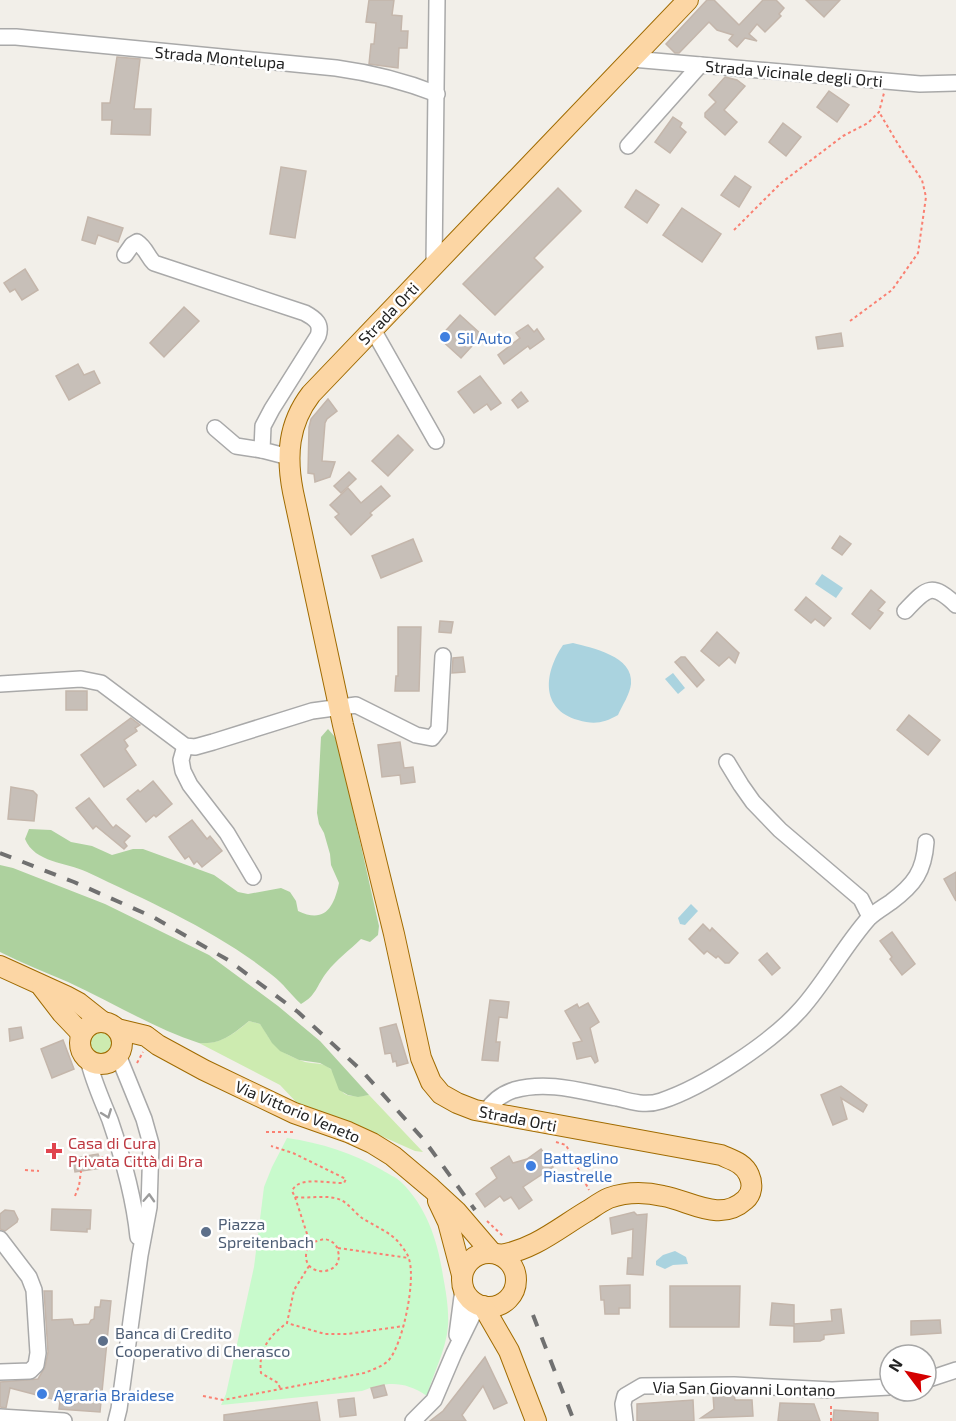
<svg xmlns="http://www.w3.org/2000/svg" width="956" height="1421" font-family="'Exo 2',sans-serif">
<rect width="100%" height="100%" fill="#f2efe9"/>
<!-- grass -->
<g fill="#cdebb0">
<path d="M249,1021L260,1024C265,1030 268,1038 273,1043C281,1053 294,1058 305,1062C313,1064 321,1062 328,1067C345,1079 329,1102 369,1095L423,1152L415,1151L352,1123L298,1104L280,1085L199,1043C220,1045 234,1034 249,1021Z"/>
<circle cx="101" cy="1043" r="12"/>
</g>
<!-- forest -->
<g fill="#add19e">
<path d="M328,729L335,737L341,757L379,926L378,935L370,942L361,939C350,950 337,959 327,972C316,986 317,995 301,1004C291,995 283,983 272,975C217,931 150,902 87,872C66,862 35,863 25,839L29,829L51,830L71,842L92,846L112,855L133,849H143L214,875L238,892L248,894L281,888L290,892L296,901L298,911C325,924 334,907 339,883L331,865L330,854L324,833L319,824L317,813L321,737Z"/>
<path d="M0,865L13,868L105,904L209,955L278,1006L320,1041L369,1095L358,1097L348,1095L339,1090L331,1069L320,1063L299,1060L280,1051L272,1043L260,1024L249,1021C233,1034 221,1045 199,1043C153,1028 112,1002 68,982C45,972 22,963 0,952Z"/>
</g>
<!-- park -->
<path fill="#c8facc" d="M287,1138C321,1143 353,1153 382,1170C388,1174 396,1177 401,1182C427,1207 438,1242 443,1276C446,1292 449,1310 448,1326C446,1351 433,1373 427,1396C405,1381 387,1381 362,1391L221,1405L226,1394L254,1267L264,1187L272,1167Z"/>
<!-- water -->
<g fill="#aad3df">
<path d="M822,574L843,588L836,598L815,584Z"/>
<path d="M573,643C592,648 634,656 631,684C630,694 622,706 618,715C604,723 594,725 578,720C540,709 544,673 563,645Z"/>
<path d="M673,673L685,688L678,694L665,679Z"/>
<path d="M691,904L698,911L685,925L680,924L678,918Z"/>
<path d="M675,1251L686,1257L688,1264L673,1265L665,1269L656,1265V1261L663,1255Z"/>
</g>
<!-- building -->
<g fill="#c7bfb8" stroke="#c4b6ab" stroke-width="1.5">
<path d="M369,0H394L392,15L402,16L401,31H408L407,48H399L398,68L369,64L371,44H374L376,23L366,22Z"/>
<path d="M707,0H714L739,25L763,0H776L784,8L779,14L781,16L765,32L757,24L749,34L757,41L745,38L737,47L729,40L733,35L717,30L709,22L679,53H675L666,44Z"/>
<path d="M806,0H840L824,17Z"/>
<path d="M117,57L140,59L134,109H151L150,135L111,134L112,120H102V103H110Z"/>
<path d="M725,77L737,80L745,86L724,110L737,122L725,135L705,117V113L716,102L709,95Z"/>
<path d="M829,91L849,105L837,122L817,107Z"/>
<path d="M673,117L682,123L680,127L686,132L670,153L655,142Z"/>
<path d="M783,123L801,137L786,156L769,142Z"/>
<path d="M281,167L306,171L295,238L270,234Z"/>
<path d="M735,176L751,187L739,207L721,195Z"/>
<path d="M558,188L581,211L534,258L543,267L495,315L463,284Z"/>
<path d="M636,190L659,205L647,223L625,207Z"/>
<path d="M682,208L721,234L702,262L663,235Z"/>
<path d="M88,217L123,228L118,242L98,235L95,244L82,240Z"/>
<path d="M25,269L38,290L22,300L15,289L10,292L4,283Z"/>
<path d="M184,307L199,321L164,357L150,343Z"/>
<path d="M460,315L482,335L461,358L439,338Z"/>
<path d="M528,325L534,332L537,329L544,339L530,349L528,346L504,364L498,355L520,338L516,333Z"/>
<path d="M841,333L843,346L818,349L816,337Z"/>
<path d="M78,364L84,375L94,371L100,383L69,400L56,376Z"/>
<path d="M480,376L501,403L491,410L487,404L474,413L458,392Z"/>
<path d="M521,392L528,401L518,408L512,400Z"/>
<path d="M328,399L337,411L327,419L325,423L322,461L335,462L330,477L315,482L314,474L308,473L309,427L311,419Z"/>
<path d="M398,435L413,450L388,476L372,461Z"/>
<path d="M349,472L356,479L341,493L334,486Z"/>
<path d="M381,486L390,496L370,513L372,515L351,535L335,517L339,514L330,505L348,488L361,503Z"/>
<path d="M840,536L851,544L842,555L832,548Z"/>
<path d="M413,539L422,561L381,578L372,556Z"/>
<path d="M871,590L885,602L878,610L883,613L870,629L852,614Z"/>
<path d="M806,597L831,618L824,626L815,619L811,623L795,610Z"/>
<path d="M440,621L453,622L451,633L439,632Z"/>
<path d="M398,627H421L419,691H395L396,676H398Z"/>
<path d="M717,632L739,653L735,663L729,657L719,666L701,651Z"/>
<path d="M463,657L465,672L452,673L453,658Z"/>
<path d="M681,657H685L704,680L697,687L675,662Z"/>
<rect x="66" y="691" width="21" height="19"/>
<path d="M909,715L940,740L928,755L897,730Z"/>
<path d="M131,718L140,725L135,728L137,731L124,740L128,746L125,749L136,765L104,787L81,755Z"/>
<path d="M400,742L404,768L413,767L415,782L401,784L400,775L382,777L378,745Z"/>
<path d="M153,781L172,804L156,817L154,815L146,822L127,799L138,790L140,792Z"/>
<path d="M11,787L33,791L37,795L34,821L8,819Z"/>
<path d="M89,798L113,828L116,825L130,836L124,842L127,846L124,849L96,826L93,829L76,808Z"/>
<path d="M192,820L207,839L210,836L222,851L202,867L197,861L194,864L189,856L185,859L169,837Z"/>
<path d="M956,872V901L944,879Z"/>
<path d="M703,924L710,931L712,928L738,953L729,963H725L718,956L716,958L707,951L704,954L689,939Z"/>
<path d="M892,932L915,964L902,975L890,959L892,957L880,941Z"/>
<path d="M767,953L780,968L772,975L759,960Z"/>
<path d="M490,1000L509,1002L507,1018L499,1017L496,1042H500L498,1061L482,1060Z"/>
<path d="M588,1003L599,1022L590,1028L598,1061L595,1063L591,1056L577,1059L573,1043L582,1041L565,1011L577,1004L579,1008Z"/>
<path d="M396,1024L408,1063L397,1066L396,1061L393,1062L391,1053L385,1054L380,1028Z"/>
<path d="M21,1027L23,1038L10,1041L9,1029Z"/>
<path d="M63,1040L74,1069L52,1078L41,1049Z"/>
<path d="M841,1086L867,1105L863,1112L841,1098L847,1119L833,1125L821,1095Z"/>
<path d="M541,1149L553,1167L523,1187L532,1200L519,1209L511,1197L504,1201L500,1196L485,1207L476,1194L497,1178L491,1168L509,1156L513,1163L527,1159Z"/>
<path d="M98,1154L103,1168L75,1172L73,1158Z"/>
<path d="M52,1209L91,1210L90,1229H87V1232L51,1230Z"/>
<path d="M5,1210L14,1211L18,1219L17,1222L5,1231L0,1229V1214Z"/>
<path d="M634,1212L637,1215L647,1214L643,1275L627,1274L628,1258H632L633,1229L612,1234L610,1218Z"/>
<path d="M630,1285V1308H619V1314H605L604,1300H601L600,1286Z"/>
<path d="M670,1286H740L739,1327H670Z"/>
<path d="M44,1291H52V1320L72,1319L74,1325L89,1324L91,1320L94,1319L95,1307H100L101,1300L111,1301L100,1412L59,1409L60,1401L10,1388L6,1408L0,1407V1382L38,1379L45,1367L48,1352Z"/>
<path d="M772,1303L794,1305V1324L832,1321L831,1310L841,1309L844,1333L824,1335V1339L820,1341L794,1342V1326L770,1325Z"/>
<path d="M940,1320L941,1333L911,1335V1321Z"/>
<path d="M485,1357L507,1403L494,1409L483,1386L462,1415L466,1421H430L443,1411Z"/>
<path d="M384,1385L387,1395L374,1398L371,1388Z"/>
<path d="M713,1395H734L735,1400H752L753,1416L701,1418L714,1409Z"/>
<path d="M354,1398L356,1415L340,1417L338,1400Z"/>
<path d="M693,1400L694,1421H637V1404Z"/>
<path d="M317,1402L320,1421H224V1415Z"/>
<path d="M780,1403L814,1404L820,1421H778Z"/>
<path d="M834,1410L878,1413V1421H833Z"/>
</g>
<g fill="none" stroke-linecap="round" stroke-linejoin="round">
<!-- minor casing -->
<g stroke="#a9a9a9" stroke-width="18">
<g id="minor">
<path d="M0,37H16L336,68C372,73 404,81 437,94"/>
<path d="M632,59L920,84L956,83"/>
<path d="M628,146L700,65"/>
<path d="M125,255L132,245L137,242C146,248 147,256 154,263L305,313C316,319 322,324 318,336L272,409L263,426L262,450L289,457"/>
<path d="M434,266L437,0"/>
<path d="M372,328L436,441"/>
<path d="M215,428L236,446L262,450"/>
<path d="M905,611C926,589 931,581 956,605"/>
<path d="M0,684L81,679L101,683L185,746L195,747L213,742L312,711L356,705L416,735L432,738L439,729L443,656"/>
<path d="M185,746L181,760L183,771L190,785L227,833L253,877"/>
<path d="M727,762L741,785L753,802L780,830L861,899L870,917"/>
<path d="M88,1059C93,1081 102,1100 110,1120C123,1158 134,1197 138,1237"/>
<path d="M486,1112C493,1100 502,1094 514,1090C549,1080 583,1092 617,1098C632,1102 646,1106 661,1101C704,1087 772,1042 801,1009C826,981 844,946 869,918C875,912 884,907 891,902C915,884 924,871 926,842"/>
<path d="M0,1239L29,1277L34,1290L38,1353L36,1365L30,1371L0,1372"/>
<path d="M457,1335L463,1289"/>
<path d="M926,1380L956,1370"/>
<path d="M0,1417L64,1421"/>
<path d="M116,1421L119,1409L140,1255L149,1207L151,1144L144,1119L118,1055"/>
<path d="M413,1421L434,1400L454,1353L478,1304"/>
<path d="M625,1421L623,1404L625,1396L642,1386L734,1385L832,1390L890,1387"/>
</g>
</g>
<!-- major casing -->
<g stroke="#a06b00" stroke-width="22">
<g id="major">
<path d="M0,966L66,996L79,1003L103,1022"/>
<path d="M42,987L62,1013L82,1034"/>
<circle cx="101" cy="1043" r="21"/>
<path d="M117,1029L146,1036L158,1045L204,1070L294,1113L348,1132L372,1143L393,1156L431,1188L456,1211L492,1253"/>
<path d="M438,1201L448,1222L462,1275"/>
<circle cx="489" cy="1280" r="27"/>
<path d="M500,1255C534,1250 560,1227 589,1210C595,1206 602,1201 609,1198C626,1192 646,1192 663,1196C691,1201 720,1223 745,1200C752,1194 753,1184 749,1175C744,1163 732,1160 721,1155L475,1110L457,1103L441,1094L431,1082L421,1058L394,934L343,725L293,492C286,456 288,424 311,394L688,0"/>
<path d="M483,1306L509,1351L536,1421"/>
</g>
</g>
<!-- path -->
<g stroke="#fa8072" stroke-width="2" stroke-dasharray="3 3" stroke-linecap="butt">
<path d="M734,230L781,183L843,136L868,123L879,112L884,93"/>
<path d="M850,321L892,290L918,253L926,197L922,180L898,144L879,112"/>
<path d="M137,1063L143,1052"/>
<path d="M266,1132H296"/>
<path d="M556,1142L566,1145L589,1190"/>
<path d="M100,1158L108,1156"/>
<path d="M25,1170L39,1171"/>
<path d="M75,1196L79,1186L81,1171"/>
<path d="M295,1197L310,1243C291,1278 346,1280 338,1251C337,1244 331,1240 324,1239L310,1243"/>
<path d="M487,1221L504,1237"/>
<path d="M338,1248L409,1258"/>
<path d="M309,1266L294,1290L287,1323L325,1334H347L404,1326"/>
<path d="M280,1388L278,1383L261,1373C258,1350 269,1336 287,1323"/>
<path d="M203,1396L223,1400L364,1373C372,1370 381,1367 388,1361C403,1345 416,1280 409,1259C408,1254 403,1248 400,1244C391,1232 374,1226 362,1218C355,1213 349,1204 341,1200C328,1194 309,1199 295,1197L292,1191C299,1175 329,1184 344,1183L346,1179L293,1153L271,1146"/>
<path d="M831,1421V1404"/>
</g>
<!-- minor -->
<use href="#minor" stroke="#fff" stroke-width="15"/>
<!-- major -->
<use href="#major" stroke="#fcd6a4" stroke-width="20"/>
<!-- rail -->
<g stroke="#707070" stroke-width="4" stroke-dasharray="12 12" stroke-linecap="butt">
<path d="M0,853L74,882L153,917L228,960L298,1012L362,1071L424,1140L475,1210"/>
<path d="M533,1315L574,1421"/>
</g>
</g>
<!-- one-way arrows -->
<defs><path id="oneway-chevron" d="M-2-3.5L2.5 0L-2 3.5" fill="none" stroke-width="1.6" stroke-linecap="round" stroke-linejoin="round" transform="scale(1.5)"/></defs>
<g stroke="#9c9c9c">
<use href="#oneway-chevron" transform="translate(107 1114) rotate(69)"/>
<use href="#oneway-chevron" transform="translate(149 1198) rotate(-87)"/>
</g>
<!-- markers -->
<g fill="#3f7fe0" stroke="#fff" stroke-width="2">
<circle cx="445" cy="337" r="6"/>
<circle cx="531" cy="1166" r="6"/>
<circle cx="42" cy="1394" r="6"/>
</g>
<path fill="#e0444e" stroke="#fff" stroke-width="2" d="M51 1142h6v6h6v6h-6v6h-6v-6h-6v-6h6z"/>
<g fill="#5c6f8a" stroke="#fff" stroke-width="2">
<circle cx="206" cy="1232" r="6"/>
<circle cx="103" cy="1341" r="6"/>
</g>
<g text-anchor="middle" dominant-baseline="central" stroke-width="5" stroke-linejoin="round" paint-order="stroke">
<!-- street labels -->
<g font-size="16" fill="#222" stroke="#fff">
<text transform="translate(220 57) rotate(5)">Strada Montelupa</text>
<text transform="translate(794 73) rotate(5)">Strada Vicinale degli Orti</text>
<text transform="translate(388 313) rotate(-46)">Strada Orti</text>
<text transform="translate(298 1111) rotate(23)">Via Vittorio Veneto</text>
<text transform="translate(518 1118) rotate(11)">Strada Orti</text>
<text transform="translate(744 1388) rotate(1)">Via San Giovanni Lontano</text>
</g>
<!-- shop labels -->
<g font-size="16" fill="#366cbe" stroke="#fff" text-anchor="start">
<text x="457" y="337">Sil Auto</text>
<text x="543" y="1157">Battaglino<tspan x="543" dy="18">Piastrelle</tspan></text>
<text x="54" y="1394">Agraria Braidese</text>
</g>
<!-- health labels -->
<g font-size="16" fill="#be3a42" stroke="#fff" text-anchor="start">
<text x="68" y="1142">Casa di Cura<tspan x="68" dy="18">Privata Città di Bra</tspan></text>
</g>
<!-- service labels -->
<g font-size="16" fill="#4e5e75" stroke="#fff" text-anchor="start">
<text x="218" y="1223">Piazza<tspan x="218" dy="18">Spreitenbach</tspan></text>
<text x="115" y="1332">Banca di Credito<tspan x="115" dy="18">Cooperativo di Cherasco</tspan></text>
</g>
</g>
<!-- north arrow -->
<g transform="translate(908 1373) rotate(302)"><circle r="28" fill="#ffffff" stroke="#a7a7a7" stroke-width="1.5"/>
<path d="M0-4.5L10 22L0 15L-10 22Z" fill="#d40000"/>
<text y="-9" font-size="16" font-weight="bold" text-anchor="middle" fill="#222222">N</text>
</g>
</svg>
